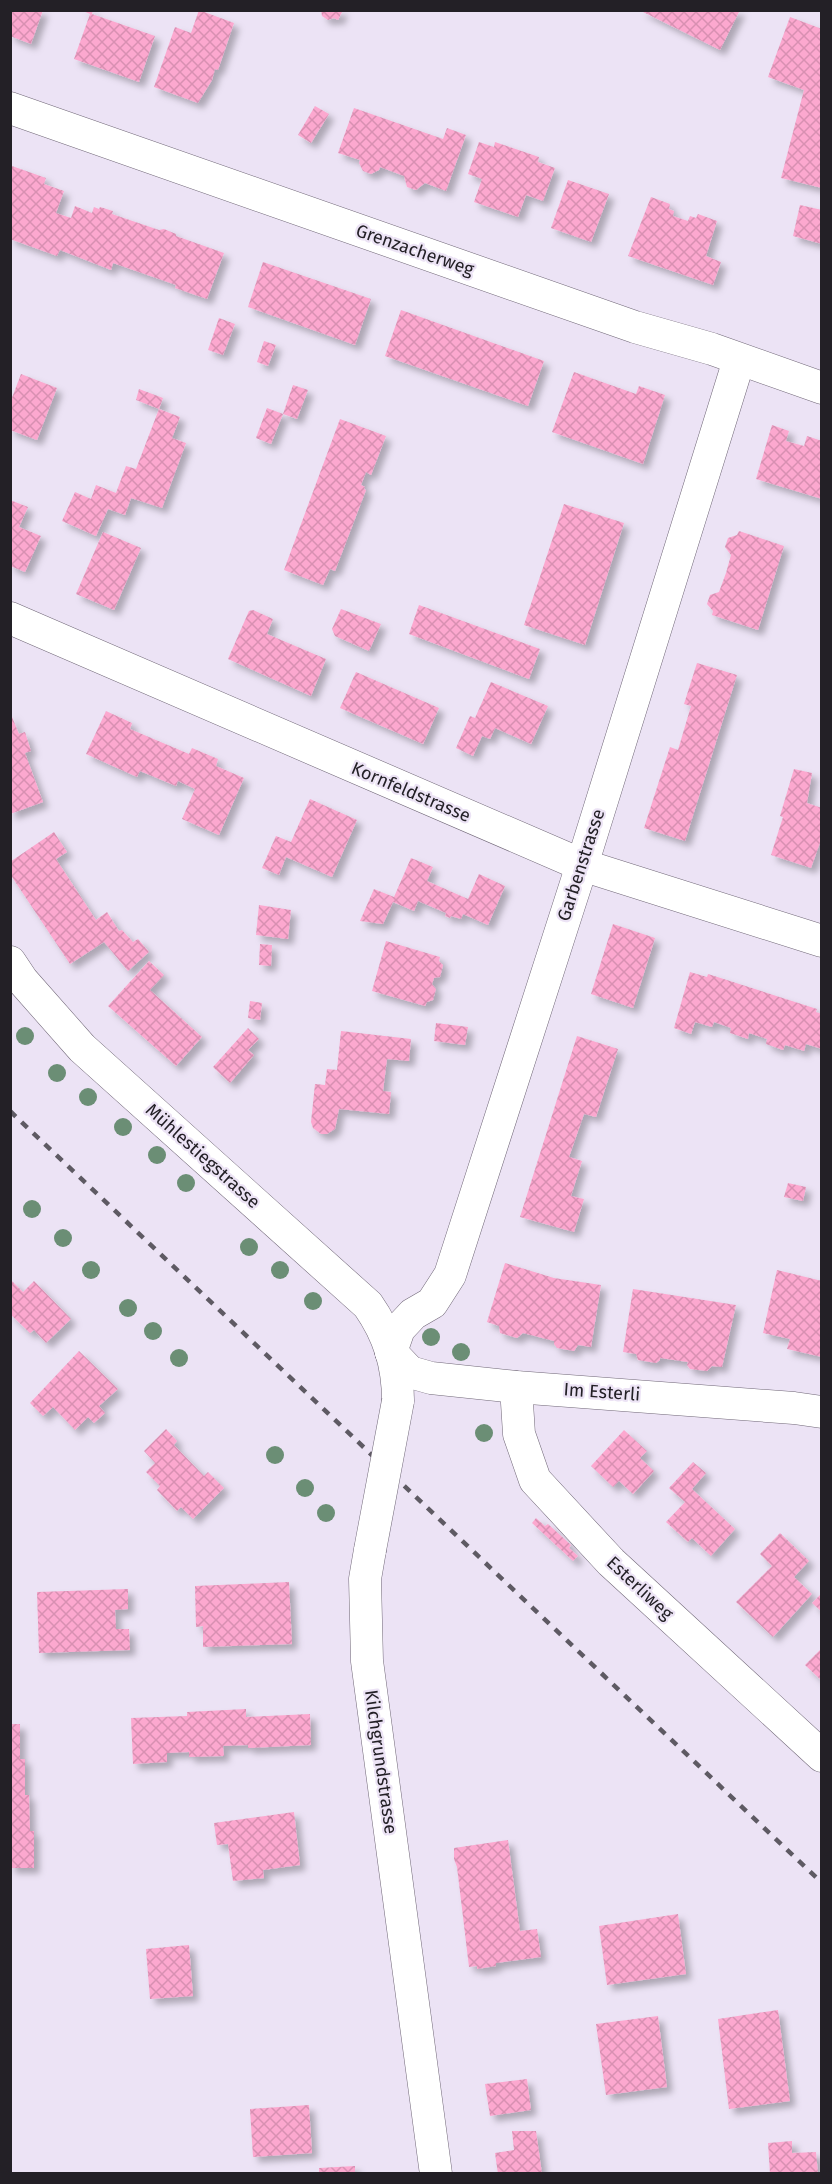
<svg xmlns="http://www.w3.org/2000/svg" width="832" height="2184" font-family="'Fira Sans',sans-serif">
<defs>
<pattern id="building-cross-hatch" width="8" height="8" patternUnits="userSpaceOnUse" patternTransform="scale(1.5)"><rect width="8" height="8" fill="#fca8cf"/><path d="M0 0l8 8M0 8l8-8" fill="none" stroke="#d890b2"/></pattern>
<filter id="shadow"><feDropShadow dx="5.5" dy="5.5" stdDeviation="3" flood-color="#0004"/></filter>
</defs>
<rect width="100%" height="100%" fill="#ece3f5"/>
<!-- building -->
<g fill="url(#building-cross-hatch)" filter="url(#shadow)">
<path d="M10,10H43L31,44L10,36Z"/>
<path d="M81,10H93L92,14L155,36L139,82L74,59L90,14Z"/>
<path d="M199,10L234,23L218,70L215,69L212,80L198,103L154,87L175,27L191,33Z"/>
<path d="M321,10H343L338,20L334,18L328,20L322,16Z"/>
<path d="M639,10H740L720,50Z"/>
<path d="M790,17L822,29V188L781,178L804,90L768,77Z"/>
<path d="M315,106L329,114L311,143L298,135Z"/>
<path d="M354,108L443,139L447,128L466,135L446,191L425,183L416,190L407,187L404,176L380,167L379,170L371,174L363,171L359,163L360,160L338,153Z"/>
<path d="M479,142L494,147L495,142L539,157L538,162L555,168L543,201L526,195L518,217L474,202L482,179L468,174Z"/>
<path d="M12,166L46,178L44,184L64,191L56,213L71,218L75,206L92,213L94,207L99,209L100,207L113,211L112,214L159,230L164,229L176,234V236L224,253L207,299L175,288L176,285L113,263L111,270L60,250L57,256L10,239Z"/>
<path d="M568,180L609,194L591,242L551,228Z"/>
<path d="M651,197L670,204L669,209L674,211L673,216L688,221L690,216L696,218L698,214L717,221L706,256L721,262L713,285L628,256Z"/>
<path d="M800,205L822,210V244L793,236Z"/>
<path d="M263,262L371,299L355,345L248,307Z"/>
<path d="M401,310L544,361L528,406L385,356Z"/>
<path d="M219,318L235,324L223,355L208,350Z"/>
<path d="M264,341L276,345L268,366L257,362Z"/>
<path d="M574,372L636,394L639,386L665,395L643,464L552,432Z"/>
<path d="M21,374L57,388L37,440L10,430V403Z"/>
<path d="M293,385L308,390L297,419L283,414L271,444L256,438L267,408L283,414Z"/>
<path d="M139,389L163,398L159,409L180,417L172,438L186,443L162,508L131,498L125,515L108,509L96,536L62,521L75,492L91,499L96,485L116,493L126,466L136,469L159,409L136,400Z"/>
<path d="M340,419L386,436L371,475L366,472L361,485L365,487L364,489L366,490L335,571L330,569L323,585L284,570Z"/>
<path d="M772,425L789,431L786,441L804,446L807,436L822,441V499L756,479Z"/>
<path d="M10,500L28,507L19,527L41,536L25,572L10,566Z"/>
<path d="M564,504L624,523L585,645L524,625Z"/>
<path d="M739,531L784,546L758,630L712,615L713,611L707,604L710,595L719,592L726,573L731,555L725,547L728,538L737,535Z"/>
<path d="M103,532L141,548L114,610L76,594Z"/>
<path d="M419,605L540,649L529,679L409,634Z"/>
<path d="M341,609L381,624L369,651L335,636L332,629Z"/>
<path d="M253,610L273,619L267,634L326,659L311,696L228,659L249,611Z"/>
<path d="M697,663L737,675L685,841L644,828L670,747L678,750L691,706L684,704Z"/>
<path d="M356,672L439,708L423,744L340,708Z"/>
<path d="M491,682L548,706L531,744L495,728L490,739L482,736L473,756L456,748L470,716L475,718Z"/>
<path d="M106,711L132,723L130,729L189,754L192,748L218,759L216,766L244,778L219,835L182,819L195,789L178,781L176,786L140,771L137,777L86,754Z"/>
<path d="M10,712L19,734L25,732L31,751L25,753L43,802L10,814Z"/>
<path d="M794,769L812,773L807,803L822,808V837L811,868L771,855L783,817L780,816Z"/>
<path d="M310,799L357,820L332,877L286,857L279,875L262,868L276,836L291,842Z"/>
<path d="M54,832L67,852L56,859L96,920L107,912L119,931L122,930L133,942L138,939L149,952L128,971L104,942L70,964L10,874V862Z"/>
<path d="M411,858L433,867L427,881L468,899L479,874L505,886L488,925L463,914L461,919L451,916L450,918L445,916L446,913L418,901L414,911L393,902L383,924L360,921L374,889L394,897Z"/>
<path d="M259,905L291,910L288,939L256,935Z"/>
<path d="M613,924L655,938L633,1008L591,994Z"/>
<path d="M386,941L440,957L439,961L443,965L440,977L434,978L432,984L436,989L433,1000L427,1002L425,1006L372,991Z"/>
<path d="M260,944L272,945L271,966L259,965Z"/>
<path d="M149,961L164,975L150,990L202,1037L176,1066L108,1006Z"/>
<path d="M690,972L707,977L708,974L817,1009L816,1012L822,1014V1049L806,1044L804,1051L785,1045L783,1050L766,1044L767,1039L749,1033L748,1039L730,1033L731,1028L714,1022L712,1027L695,1022L691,1034L674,1028Z"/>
<path d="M250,1001L262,1003L260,1020L248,1018Z"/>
<path d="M436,1023L468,1027L465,1045L434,1041Z"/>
<path d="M248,1028L259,1039L248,1050L254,1055L230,1083L213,1067Z"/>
<path d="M341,1031L411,1039L409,1061L387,1059L383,1091L391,1092L389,1114L339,1109L335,1129L327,1134H321L313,1128L311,1122L315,1084L325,1085L327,1069L337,1070Z"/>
<path d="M577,1036L618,1049L596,1117L584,1114L569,1157L582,1161L571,1196L584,1199L574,1232L520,1217Z"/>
<path d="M788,1183L806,1187L803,1201L784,1197Z"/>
<path d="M505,1263L554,1278L601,1285L591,1347L578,1345L574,1351L557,1348L554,1344V1341L523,1333L517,1338L500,1333L499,1326L487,1322Z"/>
<path d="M777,1270L822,1281V1357L787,1349L790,1339L763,1333Z"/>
<path d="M10,1279L23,1292L34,1281L71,1319L46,1343L34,1330L30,1333L10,1314Z"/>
<path d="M633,1289L736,1305L722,1367L712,1366L707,1371L690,1369L687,1365L688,1362L660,1358V1360L656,1363L638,1360L636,1354L623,1352Z"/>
<path d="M79,1351L118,1389L99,1406L105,1413L94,1423L88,1417L75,1430L53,1407L43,1416L30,1403Z"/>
<path d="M166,1429L177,1441L174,1445L204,1476L208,1472L224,1488L193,1519L181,1507L177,1511L157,1490L160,1486L146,1472L155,1463L144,1451Z"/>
<path d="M624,1430L647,1451L640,1458L654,1471L633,1494L619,1481L613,1487L591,1466Z"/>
<path d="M693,1462L706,1473L692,1489L735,1529L711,1556L692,1538L688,1542L666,1522L685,1502L669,1488Z"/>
<path d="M536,1518L545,1526L548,1524L571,1545L569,1548L578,1556L573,1561L532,1523Z"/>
<path d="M780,1533L809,1561L794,1577L812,1594L773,1637L736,1602L772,1566L760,1554Z"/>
<path d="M289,1582L292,1644L203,1647V1626L196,1627L195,1586Z"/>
<path d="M128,1589V1609L115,1610L116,1629H129L130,1650L39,1653L37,1592Z"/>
<path d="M822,1593V1612L812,1603Z"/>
<path d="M822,1648V1681L805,1665Z"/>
<path d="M246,1709V1717L310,1714L311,1745L248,1748V1745L223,1746L224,1756L189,1757V1752L167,1753V1762L133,1764L131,1718L187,1716V1712Z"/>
<path d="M10,1724H20V1759H25V1795H29L30,1831H34V1868H10Z"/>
<path d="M294,1812L300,1865L263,1870L264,1878L233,1881L228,1844L217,1845L214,1823Z"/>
<path d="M508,1840L520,1931L537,1929L541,1957L496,1963V1966L477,1969V1966L469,1967L457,1867L454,1859V1848Z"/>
<path d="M678,1914L686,1974L607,1985L599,1926Z"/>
<path d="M189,1945L193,1996L150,1999L146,1949Z"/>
<path d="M778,2010L790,2101L729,2109L718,2019Z"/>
<path d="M658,2016L667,2087L606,2095L596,2024Z"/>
<path d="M527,2079L531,2110L490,2116L485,2084Z"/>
<path d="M309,2105L312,2153L253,2157L250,2109Z"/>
<path d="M512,2131H536L542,2174H498L495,2153L514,2150Z"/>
<path d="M792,2141V2153L816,2152L818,2174H770L768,2143Z"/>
<path d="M355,2166V2174H319V2168Z"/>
</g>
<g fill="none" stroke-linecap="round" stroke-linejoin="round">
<!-- minor casing -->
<g stroke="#706777" stroke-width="33">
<g id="minor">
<path d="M10,108L635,327L712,349L822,388"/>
<path d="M10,618L582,865L822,941"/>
<path d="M10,962L22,980L82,1048L368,1305C389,1335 398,1365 398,1401"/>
<path d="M391,1352L399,1329L413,1314L432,1303L450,1275L582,865L739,360"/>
<path d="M391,1352L410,1372L431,1378L516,1387L794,1408L822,1412"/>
<path d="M516,1387L519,1434L535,1480L611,1562L822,1756"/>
<path d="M370,1550L365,1579L367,1661L436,2174"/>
</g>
</g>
<!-- minor -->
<use href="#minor" stroke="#fff" stroke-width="32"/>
<!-- rail -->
<path stroke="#5e5a63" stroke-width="4.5" stroke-dasharray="8 8" stroke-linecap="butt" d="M10,1111L822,1883"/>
<!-- minor-bridge casing -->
<g stroke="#706777" stroke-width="33" stroke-linecap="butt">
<path id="minor-bridge" d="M370,1550L398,1401"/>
</g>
<!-- minor-bridge -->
<use href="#minor-bridge" stroke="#fff" stroke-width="32"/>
</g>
<!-- trees -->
<g fill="#6b8e75">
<circle cx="25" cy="1036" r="9"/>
<circle cx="57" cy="1073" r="9"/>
<circle cx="88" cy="1097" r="9"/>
<circle cx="123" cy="1127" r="9"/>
<circle cx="157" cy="1155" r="9"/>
<circle cx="186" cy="1183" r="9"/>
<circle cx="32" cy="1209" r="9"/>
<circle cx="63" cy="1238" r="9"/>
<circle cx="249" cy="1247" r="9"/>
<circle cx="91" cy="1270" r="9"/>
<circle cx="280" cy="1270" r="9"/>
<circle cx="313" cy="1301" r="9"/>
<circle cx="128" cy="1308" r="9"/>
<circle cx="153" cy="1331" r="9"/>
<circle cx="431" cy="1337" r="9"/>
<circle cx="461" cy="1352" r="9"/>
<circle cx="179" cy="1358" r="9"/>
<circle cx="484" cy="1433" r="9"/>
<circle cx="275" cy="1455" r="9"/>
<circle cx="305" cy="1488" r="9"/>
<circle cx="326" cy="1513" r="9"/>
</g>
<g text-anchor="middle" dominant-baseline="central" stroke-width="4.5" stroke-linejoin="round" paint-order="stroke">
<!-- street labels -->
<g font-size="18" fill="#232026" stroke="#ece3f5">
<text transform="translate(415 250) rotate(19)">Grenzacherweg</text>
<text transform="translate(411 792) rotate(23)">Kornfeldstrasse</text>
<text transform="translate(581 865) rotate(-72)">Garbenstrasse</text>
<text transform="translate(203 1156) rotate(42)">Mühlestiegstrasse</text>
<text transform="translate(602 1392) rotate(4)">Im Esterli</text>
<text transform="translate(640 1588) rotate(43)">Esterliweg</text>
<text transform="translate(381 1762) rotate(82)">Kilchgrundstrasse</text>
</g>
</g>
<!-- border -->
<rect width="832" height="2184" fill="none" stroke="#232026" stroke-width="24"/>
</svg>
